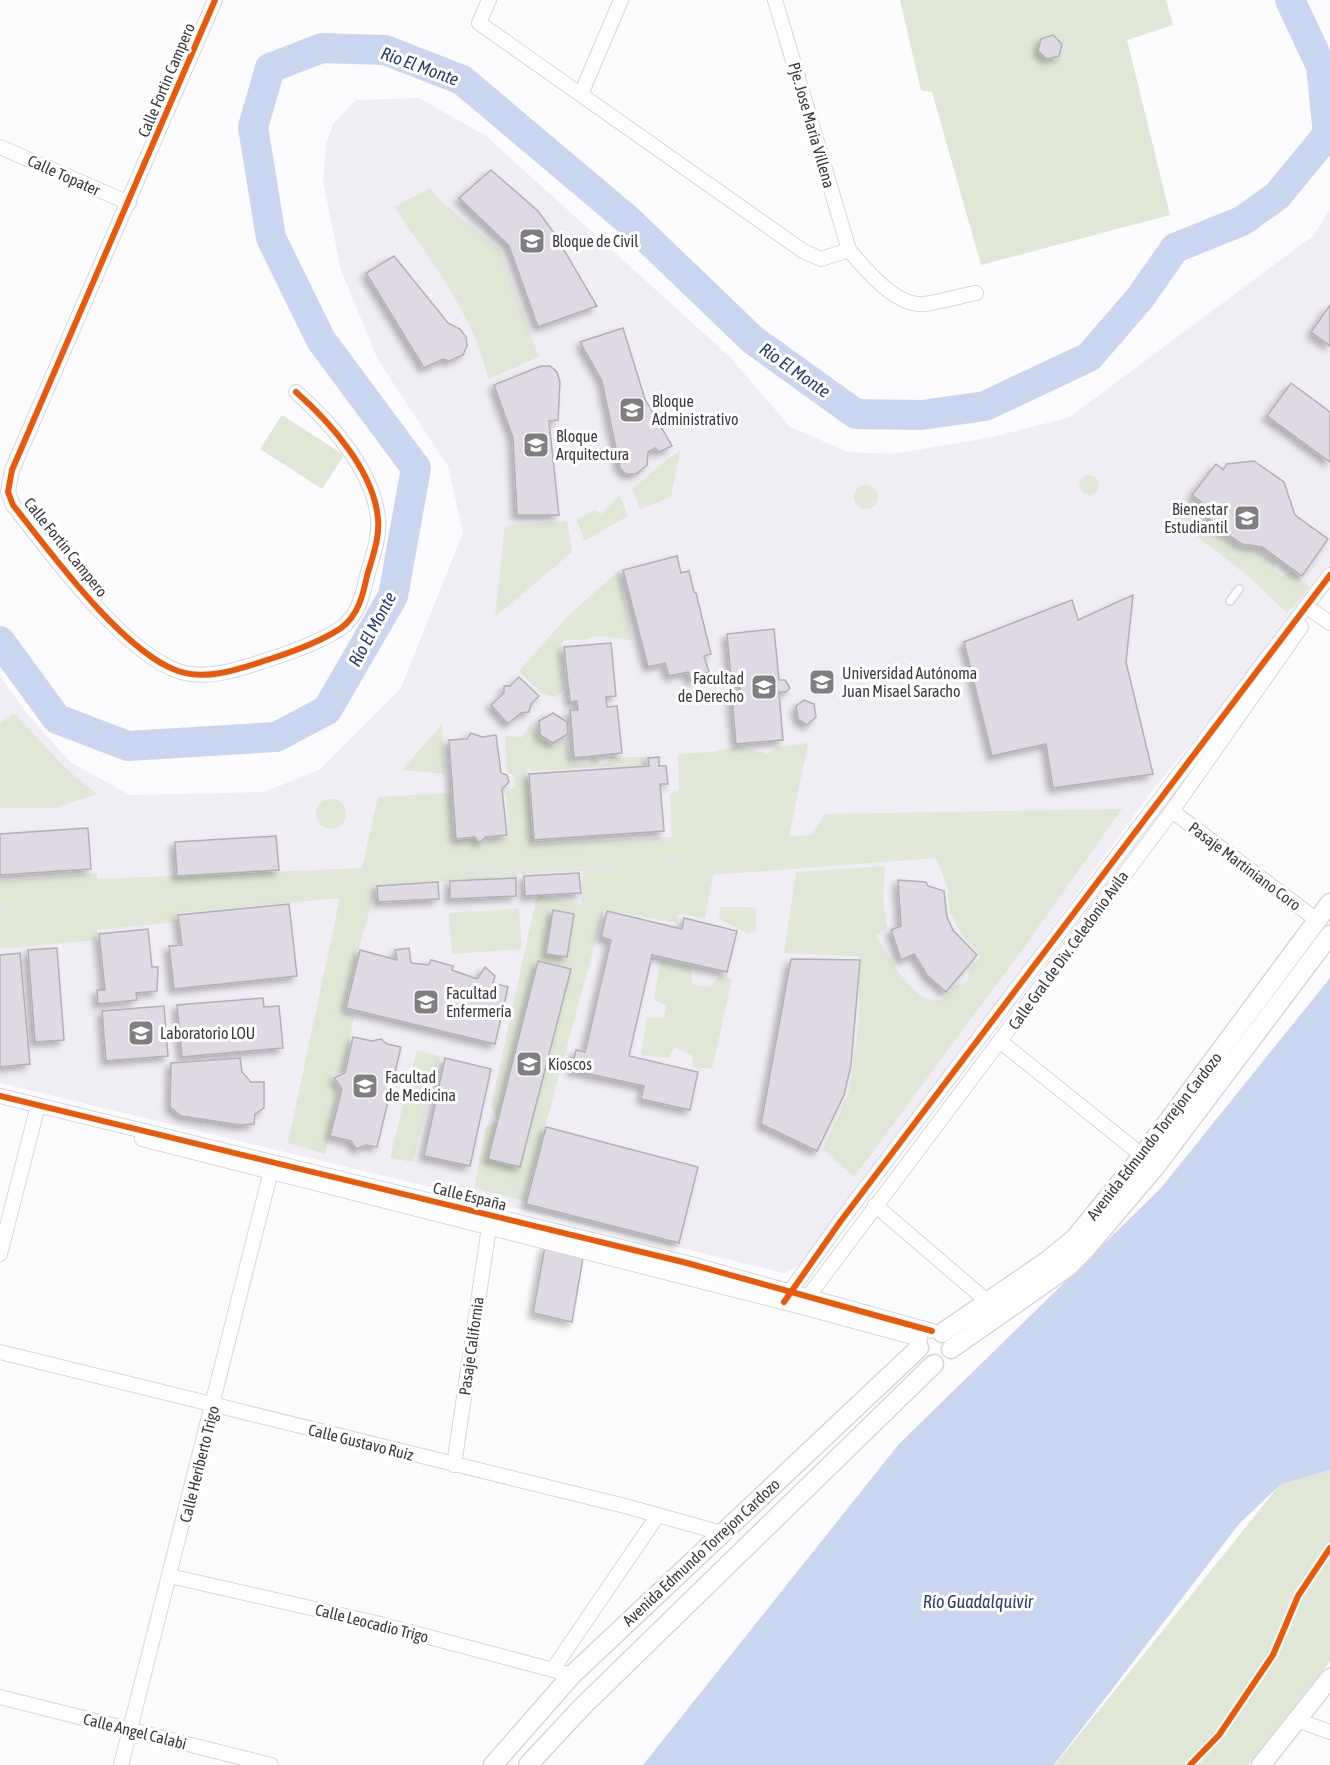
<svg xmlns="http://www.w3.org/2000/svg" width="1330" height="1765" font-family="'Asap Condensed',sans-serif">
<defs>
<filter id="shadow"><feDropShadow dx="-4.5" dy="4.5" stdDeviation="3" flood-color="#0004"/></filter>
</defs>
<rect width="100%" height="100%" fill="#fcfbfd"/>
<!-- built -->
<path fill="#f0edf4" d="M419,98L486,136L730,357L790,427L848,452L892,454L993,437L1070,417L1314,235L1330,209V568L1278,637L1152,791L810,1259L784,1273L0,1083V676L25,711L70,762L130,795L264,792L319,770L401,688L463,533L448,466L378,360L341,270L323,181L326,145L333,124L356,100Z"/>
<!-- green -->
<g fill="#e0e7d6">
<path d="M900,0H1166L1173,25L1127,40L1170,215L981,265L932,92L921,90Z"/>
<path d="M430,188L442,202L500,250L539,357L488,379C475,316 430,260 394,207Z"/>
<path d="M282,415L344,455L322,489L260,449Z"/>
<path d="M680,451L671,497L640,509L632,488C650,476 662,461 680,451Z"/>
<circle cx="1089" cy="485" r="10"/>
<circle cx="866" cy="497" r="12"/>
<path d="M620,495L628,516L584,541L577,519L595,510L601,514Z"/>
<path d="M1190,499L1202,523L1218,535L1238,547L1252,548L1276,563L1273,568L1281,576L1292,572L1310,587L1287,613L1249,577L1175,519Z"/>
<path d="M567,521L572,552L495,617L505,526Z"/>
<path d="M619,571L632,640L597,636L583,640H564L561,647L564,689L556,697L542,694L519,671L568,616Z"/>
<path d="M14,713L66,769L97,794L54,808H0V724Z"/>
<path d="M442,724L445,774L402,770Z"/>
<path d="M530,725L540,739L554,746L567,742L571,764H589V759L596,758L600,764L608,763L610,757H647L646,765L532,771L527,767L533,844L672,837L670,794L679,790L678,754L712,752L737,746L768,754L777,747L808,743L789,836L812,835L825,814L1122,809L1025,946L854,1177L823,1149L849,1093L859,1022V956L784,953L796,872L885,866L883,898L887,928L876,935C886,953 908,992 928,999C932,1000 938,1000 942,1000L956,985L967,981L970,968L981,957L961,934L950,912L947,886L936,858L713,875L705,918L678,914L677,923L604,910L525,1201L474,1188L486,1126L499,1122L491,1106L537,895L581,904L583,871L517,874V878L377,885L360,944L344,1011L354,1015L344,1071L332,1076L338,1095L325,1154L288,1143L340,898L178,913V922L97,930V940L0,949V881L97,873V879L362,868L378,797L450,793L453,840L475,839L481,845L492,839L509,837L506,792L515,786V778L507,770L505,736L522,737Z"/>
<circle cx="331" cy="814" r="15"/>
<path d="M721,907H749L756,910V930L748,934L719,918Z"/>
<path d="M519,908L522,949L452,954L449,913Z"/>
<path d="M661,960L691,967L692,984L710,987L720,975L732,979L712,1069L693,1067L692,1055L674,1047L669,1058L641,1055L647,1017L664,1018L666,1006L654,999Z"/>
<path d="M417,1050L440,1056L413,1162L390,1158Z"/>
<path d="M1330,1470V1661L1248,1765H1055L1281,1483Z"/>
</g>
<!-- water -->
<path fill="#cad5f0" d="M1330,978V1470L1281,1484L1239,1524L1054,1765H643L899,1444L1161,1188Z"/>
<g fill="none" stroke-linecap="round" stroke-linejoin="round">
<!-- river -->
<path stroke="#cad5f0" stroke-width="30" d="M0,641L57,719L128,746L276,737L327,710L393,596L416,468L321,340L271,238L253,127L270,68L322,48L385,50L462,80L628,220L753,340L856,414L922,415L985,406L1089,357L1140,298L1175,248L1242,221L1277,196L1328,134L1321,66L1290,0"/>
</g>
<!-- building -->
<g fill="#ded9e2" stroke="#b1b0b3" stroke-width="1.5" filter="url(#shadow)">
<path d="M1053,35L1062,44L1059,56L1047,59L1038,51L1041,39Z"/>
<path d="M491,170L538,211L554,233L597,306L538,327L509,246L459,198Z"/>
<path d="M394,256L448,323L460,329L466,337L467,346L463,355L449,361L443,359L424,368L366,273Z"/>
<path d="M1330,305V346L1311,332Z"/>
<path d="M623,328L645,399L672,446L659,452L655,448L648,452L647,465L636,474H626L620,468L602,381L580,342Z"/>
<path d="M541,366H550L557,372L560,382L558,420L549,421L559,515H517L513,438L494,385Z"/>
<path d="M1291,383L1330,412V462L1267,416Z"/>
<path d="M1254,461L1284,482L1295,515L1328,539L1302,576L1262,547L1242,544L1211,523L1205,505L1192,495L1216,464L1223,470L1227,464Z"/>
<path d="M677,556L681,573L689,571L694,592L696,593L711,654L704,656L709,672L695,676V680L691,681L688,672L669,676L665,663L648,667L623,570Z"/>
<path d="M1133,595L1126,662L1153,774L1053,788L1046,744L992,756L964,642L1072,600L1078,620Z"/>
<path d="M774,629L779,680H785L790,688L786,692H779L783,740L736,744L732,699H741L739,677L731,678L727,634Z"/>
<path d="M611,643L616,696L606,697L607,707L617,706L622,753L574,758L570,710H578L577,701L570,702L564,647Z"/>
<path d="M519,677L539,696L531,704L529,712L521,713L508,724L491,705L504,693V686H510Z"/>
<path d="M804,700L814,704L816,717L807,725L798,719L796,706Z"/>
<path d="M553,713L567,722L568,734L553,743L540,735L539,721Z"/>
<path d="M471,733L482,737L496,735L501,773L507,775L509,782L502,789L507,835L486,837L479,843L475,837L456,839L449,740L467,739Z"/>
<path d="M659,757V766H666L668,784H660L664,831L534,840L529,774L649,766L648,758Z"/>
<path d="M88,828L91,869L0,875V834Z"/>
<path d="M276,836L279,870L177,876L175,842Z"/>
<path d="M579,873L581,893L525,896L524,876Z"/>
<path d="M516,878V896L450,899V881Z"/>
<path d="M898,880L926,882L928,886L944,891L947,917L953,930L977,955L946,992L927,975L914,954L901,960L891,930L901,926Z"/>
<path d="M438,882L439,899L378,902L377,886Z"/>
<path d="M289,904L297,976L174,989L169,946L182,945L178,915Z"/>
<path d="M553,910L574,914L567,957L546,954Z"/>
<path d="M607,911L682,929L684,918L737,931L727,972L652,955L629,1056L698,1072L690,1110L641,1099L644,1086L571,1070L576,1050L585,1052L611,940L601,937Z"/>
<path d="M148,929L152,967H158L157,991L136,993L137,1000L98,1004L97,990H105L99,934Z"/>
<path d="M57,948L64,1040L35,1042L28,950Z"/>
<path d="M409,948L411,963L429,965L431,960L453,966L452,970L477,979L485,967L495,976L493,983L508,987L495,1044L346,1008L360,950L397,960L395,950Z"/>
<path d="M20,953L30,1064L0,1067V955Z"/>
<path d="M791,959L860,960L851,1065L844,1095L817,1151L761,1124Z"/>
<path d="M538,961L571,969L520,1167L488,1159Z"/>
<path d="M263,998L264,1007L279,1006L283,1048L182,1057L177,1005Z"/>
<path d="M164,1006L168,1056L106,1061L102,1011Z"/>
<path d="M353,1037L372,1041L381,1039L387,1044L401,1047L377,1147L366,1145L356,1149L351,1141L330,1136L342,1089L334,1078L345,1073Z"/>
<path d="M240,1058L242,1072L251,1082H264V1108L255,1114L254,1124L240,1125L181,1116L170,1107L171,1063Z"/>
<path d="M445,1058L491,1069L470,1166L424,1156Z"/>
<path d="M546,1127L698,1167L679,1243L526,1204Z"/>
<path d="M545,1246L583,1258L572,1322L533,1313Z"/>
</g>
<g fill="none" stroke-linecap="round" stroke-linejoin="round">
<!-- service casing -->
<g stroke="#d7d5d9" stroke-width="10">
<path id="service" d="M1230,601L1239,589"/>
</g>
<!-- minor casing -->
<g stroke="#d7d5d9" stroke-width="16">
<g id="minor">
<path d="M215,0L12,470L8,492L13,505C50,552 123,652 178,671C207,681 239,669 267,660C289,653 322,641 341,628C358,616 363,595 367,576C372,558 380,538 378,519C374,471 330,422 296,392"/>
<path d="M489,0L479,23L803,251L821,259L849,250C865,269 896,307 924,304C941,302 959,296 976,293"/>
<path d="M775,0L849,250"/>
<path d="M581,94L621,0"/>
<path d="M0,147L129,203"/>
<path d="M1313,611L1330,623"/>
<path d="M1172,811L1317,920"/>
<path d="M1001,1042L1149,1161"/>
<path d="M0,1096L687,1263L932,1331"/>
<path d="M142,1139L802,1307L920,1339"/>
<path d="M875,1205L988,1302"/>
<path d="M0,1254L36,1113"/>
<path d="M786,1297L840,1222L1330,575"/>
<path d="M804,1302L1172,811L1301,627"/>
<path d="M0,1352L625,1506L722,1533"/>
<path d="M454,1465L489,1227"/>
<path d="M170,1576L372,1622L572,1675"/>
<path d="M553,1669L658,1515"/>
<path d="M0,1697L271,1765"/>
<path d="M1297,1720L1330,1732"/>
<path d="M121,1765L273,1163"/>
</g>
</g>
<!-- tertiary casing -->
<g stroke="#d7d5d9" stroke-width="21">
<g id="tertiary">
<path d="M942,1333L1047,1261L1075,1238L1142,1156L1330,903"/>
<path d="M951,1349L1068,1267L1085,1250L1156,1166L1330,935"/>
<path d="M493,1765L572,1675L919,1348"/>
<path d="M528,1765L582,1707L934,1364"/>
<path d="M1261,1765L1330,1678"/>
</g>
</g>
<!-- path -->
<path stroke="#e5e5e6" stroke-width="3" stroke-dasharray="6 3" stroke-linecap="butt" d="M0,911L337,886L470,869L546,870L674,862L760,852"/>
<!-- service -->
<use href="#service" stroke="#fffeff" stroke-width="7"/>
<!-- minor -->
<use href="#minor" stroke="#fffeff" stroke-width="14"/>
<!-- tertiary -->
<use href="#tertiary" stroke="#fffeff" stroke-width="18"/>
<!-- cycleway casing -->
<g stroke="#fff" stroke-width="10">
<g id="cycleway">
<path d="M215,0L12,470L8,492L13,505C50,552 123,652 178,671C207,681 239,669 267,660C289,653 322,641 341,628C358,616 363,595 367,576C372,558 380,538 378,519C374,471 330,422 296,392"/>
<path d="M0,1096L687,1263L932,1331"/>
<path d="M784,1302L840,1222L1330,575"/>
<path d="M1190,1765L1219,1735L1273,1655L1298,1596L1330,1548"/>
</g>
</g>
<!-- cycleway -->
<use href="#cycleway" stroke="#e8590c" stroke-width="6"/>
</g>
<!-- icons -->
<defs>
<g id="university-square" transform="scale(1.35)"><rect x="-9" y="-9" width="18" height="18" rx="4" fill="#7f7e81" stroke="#fff"/><path d="M0-5L7-2L0 1L-7-2ZM-4 1L0 2.5L4 1V4Q0 6-4 4Z" fill="#fff"/></g>
</defs>
<g fill-rule="evenodd">
<use href="#university-square" x="532" y="241"/>
<use href="#university-square" x="632" y="410"/>
<use href="#university-square" x="536" y="445"/>
<use href="#university-square" x="1247" y="518"/>
<use href="#university-square" x="822" y="682"/>
<use href="#university-square" x="764" y="687"/>
<use href="#university-square" x="426" y="1002"/>
<use href="#university-square" x="141" y="1033"/>
<use href="#university-square" x="529" y="1064"/>
<use href="#university-square" x="365" y="1086"/>
</g>
<g text-anchor="middle" dominant-baseline="central" stroke-width="6" stroke-linejoin="round" paint-order="stroke">
<!-- street labels -->
<g font-size="16" fill="#3c3a3e" stroke="#fff">
<text transform="translate(166 80) rotate(-67)">Calle Fortin Campero</text>
<text transform="translate(812 125) rotate(74)">Pje. Jose Maria Villena</text>
<text transform="translate(64 175) rotate(24)">Calle Topater</text>
<text transform="translate(66 547) rotate(51)">Calle Fortin Campero</text>
<text transform="translate(1245 866) rotate(37)">Pasaje Martiniano Coro</text>
<text transform="translate(1068 950) rotate(-54)">Calle Gral de Div. Celedonio Avila</text>
<text transform="translate(1154 1136) rotate(-52)">Avenida Edmundo Torrejon Cardozo</text>
<text transform="translate(470 1196) rotate(14)">Calle España</text>
<text transform="translate(471 1346) rotate(-82)">Pasaje California</text>
<text transform="translate(361 1442) rotate(14)">Calle Gustavo Ruiz</text>
<text transform="translate(199 1464) rotate(-76)">Calle Heriberto Trigo</text>
<text transform="translate(701 1552) rotate(-43)">Avenida Edmundo Torrejon Cardozo</text>
<text transform="translate(372 1623) rotate(14)">Calle Leocadio Trigo</text>
<text transform="translate(135 1731) rotate(14)">Calle Angel Calabi</text>
</g>
<!-- poi labels -->
<g font-size="16" fill="#3c3a3e" stroke="#fff" text-anchor="start">
<text x="552" y="241">Bloque de Civil</text>
<text x="652" y="401">Bloque<tspan x="652" dy="18">Administrativo</tspan></text>
<text x="556" y="436">Bloque<tspan x="556" dy="18">Arquitectura</tspan></text>
<text x="1228" y="509" text-anchor="end">Bienestar<tspan x="1228" dy="18">Estudiantil</tspan></text>
<text x="842" y="673">Universidad Autónoma<tspan x="842" dy="18">Juan Misael Saracho</tspan></text>
<text x="744" y="678" text-anchor="end">Facultad<tspan x="744" dy="18">de Derecho</tspan></text>
<text x="446" y="993">Facultad<tspan x="446" dy="18">Enfermería</tspan></text>
<text x="160" y="1033">Laboratorio LOU</text>
<text x="548" y="1064">Kioscos</text>
<text x="385" y="1077">Facultad<tspan x="385" dy="18">de Medicina</tspan></text>
</g>
<!-- water labels -->
<g font-size="18" font-style="italic" fill="#2c4070" stroke="#fff">
<text transform="translate(420 66) rotate(20)">Río El Monte</text>
<text transform="translate(795 370) rotate(35)">Río El Monte</text>
<text transform="translate(372 629) rotate(-62)">Río El Monte</text>
<text x="978" y="1601">Río Guadalquivir</text>
</g>
</g>
</svg>
